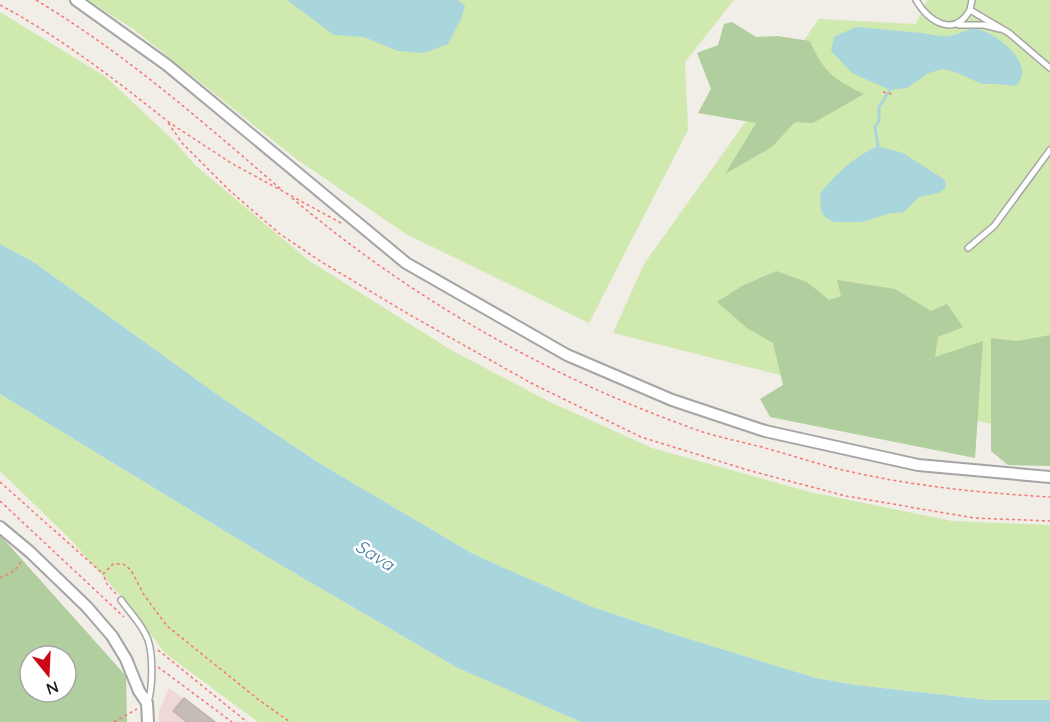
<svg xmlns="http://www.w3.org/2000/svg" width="1050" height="722" font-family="Quicksand,sans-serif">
<rect width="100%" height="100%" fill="#f1ede7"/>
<!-- commercial -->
<path fill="#f0d8d9" d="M169,688L216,722H159V711Z"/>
<!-- grass -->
<g fill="#d0e9af">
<path d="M88,0H734L685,62L688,130L589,323L406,234L295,158L136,31Z"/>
<path d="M927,0H1050V433L1013,429L800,380L613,333L644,264L819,19L916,24Z"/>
<path d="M0,12L106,77L174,141L196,166L308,260L451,350L548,401L652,448L810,492L952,521L1050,525V700H989L856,685L816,678L676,635L590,606L473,554L319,463L222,398L35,263L0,244Z"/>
<path d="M0,394L279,564L456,667L581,722H258L165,653L127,603L71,540L0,471Z"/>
</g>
<!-- forest -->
<g fill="#b0ce9e" fill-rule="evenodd">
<path d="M732,22L756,37L777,36L810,41C823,72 835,80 864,94L813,123L795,122L772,147L725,174L756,123L698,113L711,89L697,53L718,45L724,24Z"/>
<path d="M776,271L807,282L829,300L841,296L837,280L895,289L931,311L947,304L963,327L938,337L935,357L983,341L975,458L770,417L760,399L783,385L773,343L747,328L717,302L742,286Z"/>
<path d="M1050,335V466L1008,465L991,451V338L1017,341Z"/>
<path d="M0,535L126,676L127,722H0ZM30,656H66V692H30Z"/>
</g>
<!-- water -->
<g fill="#a9d5dd">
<path d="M287,0H458L465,6L461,19L448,44L424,53L398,51L364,37L334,35Z"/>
<path d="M856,27C878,29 900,31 922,33C930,34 941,37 949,36C959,35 966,28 976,29C997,32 1039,67 1015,86L996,84H982L955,72L943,69L929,73L907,88L890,90L852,73L831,51L834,37Z"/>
<path d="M878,146L903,153L945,180L946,188L938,193L919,197L904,212L887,214L863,222H833L824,216L821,210L820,194C835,174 855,156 878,146Z"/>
<path d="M0,244L35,263L222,398L319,463L473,554L590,606L676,635L816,678L856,685L989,700H1050V722H581L456,667L279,564L0,394Z"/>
</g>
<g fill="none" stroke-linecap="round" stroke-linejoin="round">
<!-- stream -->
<path stroke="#a9d5dd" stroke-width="3" d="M878,146L875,127L879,121V107L890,90"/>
</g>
<!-- building -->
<path fill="#c5bcb7" stroke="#c2b3aa" stroke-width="1.5" d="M184,698L215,722H187L173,711Z"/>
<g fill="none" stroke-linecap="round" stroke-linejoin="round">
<!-- lane casing -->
<g stroke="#a5a5a5" stroke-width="8">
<g id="lane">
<path d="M916,0C929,22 954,38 970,10"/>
<path d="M972,0L970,10L1009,33L1050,68"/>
<path d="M959,25H984L1000,29"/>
<path d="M968,248L994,226L1050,150"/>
<path d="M121,600C130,613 143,625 148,640C153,654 153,687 148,702"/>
</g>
</g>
<!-- street casing -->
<g stroke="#a5a5a5" stroke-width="14">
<g id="street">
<path d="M76,0L167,65L406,263L567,355L672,400L765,431L918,465L1050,477"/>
<path d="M0,527L30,552L87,607L112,636L126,659L139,691L147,703L148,722"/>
</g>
</g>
<!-- path -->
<g stroke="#f67673" stroke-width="1.5" stroke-dasharray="3 3" stroke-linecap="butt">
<path d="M36,0C126,54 204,123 283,191"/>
<path d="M0,5C60,37 113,78 166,120"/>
<path d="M883,92L892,94"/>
<path d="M292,198C408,296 543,374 686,426C711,436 739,441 765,448C791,455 817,464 843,470C911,486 981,493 1050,497"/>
<path d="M341,223L231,163L167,121L182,143L229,190L280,234L320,261L410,315L533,384L641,437L751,471L846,496L974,518L1050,521"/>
<path d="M0,482L102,573"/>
<path d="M0,501L124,617"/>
<path d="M0,578L14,571L23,560"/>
<path d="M116,594L107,584L103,574L113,564H123L131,570L144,595L167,626L259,700L290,722"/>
<path d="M158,650L247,722"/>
<path d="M158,667L232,722"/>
<path d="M114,722L137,709"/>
</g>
<!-- lane -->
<use href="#lane" stroke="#fff" stroke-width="5"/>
<!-- street -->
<use href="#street" stroke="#fff" stroke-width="10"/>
</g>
<g text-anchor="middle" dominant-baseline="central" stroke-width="5" stroke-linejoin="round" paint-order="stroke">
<!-- water labels -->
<g font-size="18" font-style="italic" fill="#497b9e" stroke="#fff">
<text transform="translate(375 555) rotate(32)">Sava</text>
</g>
</g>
<!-- north arrow -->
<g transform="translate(48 674) rotate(162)"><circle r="28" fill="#ffffff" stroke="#a6a6a6" stroke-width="1.5"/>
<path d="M0-4.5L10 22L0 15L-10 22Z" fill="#cb0617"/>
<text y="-9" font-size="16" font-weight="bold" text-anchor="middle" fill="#212121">N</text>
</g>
</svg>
